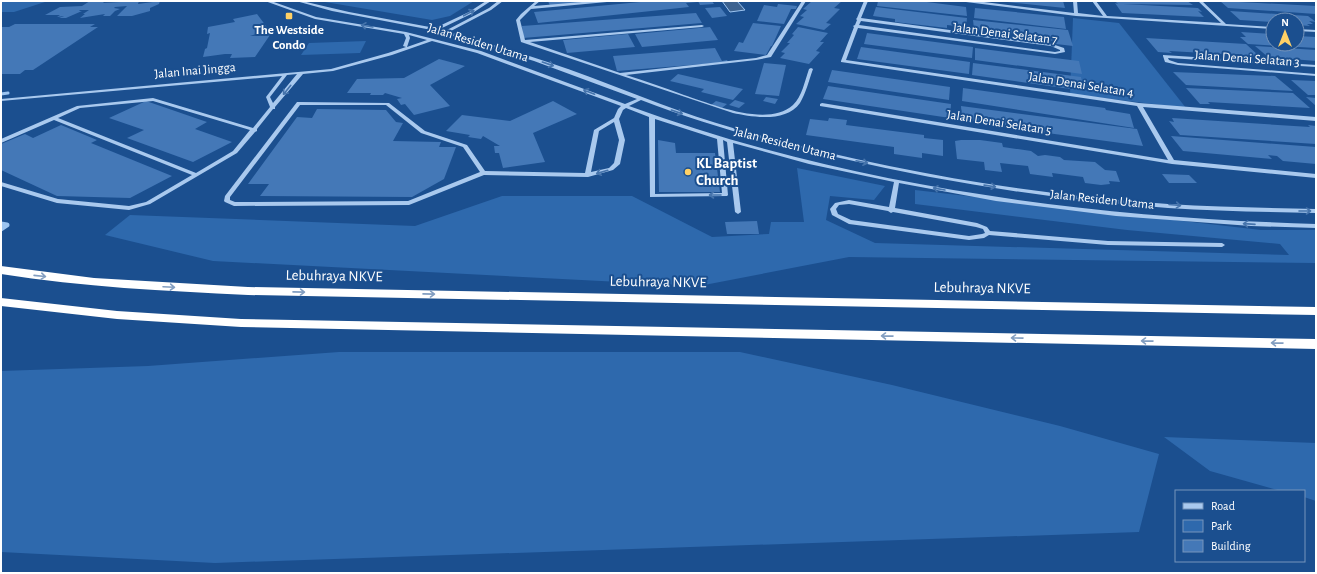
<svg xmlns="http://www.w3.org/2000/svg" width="1317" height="574" font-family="'Alegreya Sans',sans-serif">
<rect width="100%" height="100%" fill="#1b4f8f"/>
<!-- green -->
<g fill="#2e69ad">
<path d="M1,1H48L14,12H1Z"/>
<path d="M319,1H474L450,16L432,20Z"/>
<path d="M1073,18L1119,23L1186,108L1070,94Z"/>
<path d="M366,41L360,53L301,55L309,43Z"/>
<path d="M797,168L885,186L874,200L830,196L826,220L875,243L1289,255L1280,244L1127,230L915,204V190L1261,230H1316V263L849,257L699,286L213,261L105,235L130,215L415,226L502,196H632L712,237L769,234L771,222H804Z"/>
<path d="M339,352H740L892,385L1060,426L1159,454L1139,532L215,563L1,552V371L148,366Z"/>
<path d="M1164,437L1316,443V501L1304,497V491H1281L1210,471Z"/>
</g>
<!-- water -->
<path fill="#3c6290" stroke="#9cc4f0" d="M722,1H737L745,10L730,12Z"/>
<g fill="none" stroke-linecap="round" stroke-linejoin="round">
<!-- stream-far1 -->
<path stroke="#9cc4f0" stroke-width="3" d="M1,94L8,93"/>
<!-- stream -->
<path stroke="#9cc4f0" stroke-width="5" d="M1,224L7,225L1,229"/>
</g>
<!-- building -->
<g fill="#4478b7">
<path d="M90,1L104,2L103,3L139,1L138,4L160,1L159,4L150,8V11L132,16H117L127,6L115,7L114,8L120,9L115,11L110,16H103L105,14L80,18L85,14H83L89,10H80L79,11H82L66,18H59L64,16L57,17L60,15H45L60,7L82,6Z"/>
<path d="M548,1H587V2L550,6Z"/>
<path d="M651,1L697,2L686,3L689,7L538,23L534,12Z"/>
<path d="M698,1H712L714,4L700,5Z"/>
<path d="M812,1H842L834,8L840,9L826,23L831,24L824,30L796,24L804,17L800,16L807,10L803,9Z"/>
<path d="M878,1H919L966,7L967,16L877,6Z"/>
<path d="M1007,1H1063L1065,8L1007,2Z"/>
<path d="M1115,1H1187L1193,5L1123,4L1198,8L1202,12L1198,11L1204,17L1122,13L1115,3L1118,4Z"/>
<path d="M1220,1L1316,6V14L1228,8Z"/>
<path d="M778,4L797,6L796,9H791L784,24L757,21L764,5L777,7Z"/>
<path d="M720,7L727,16L712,18L705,8Z"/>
<path d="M876,7L967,18L966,27L947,25V28L895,22V19L873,16Z"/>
<path d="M975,8L1064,17L1066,29L974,18Z"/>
<path d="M1230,11L1308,16L1316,22L1309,21L1313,24H1307L1310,26L1297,25V20H1273V22L1240,20Z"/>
<path d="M696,13L702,23L523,38L522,26Z"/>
<path d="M257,14L269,30L250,36L270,35L255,57L230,58L232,54H225L203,57L205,49L207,48L210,33L207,34L208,27L235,22L233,19Z"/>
<path d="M973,20L1068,30L1073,46L1056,44V41L1044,40L1043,37L974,29Z"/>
<path d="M753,23L781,26L772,46H771L766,55L734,51L739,42L743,43Z"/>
<path d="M15,24H95L90,27H98L33,70H25L20,74H1V27H9Z"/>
<path d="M710,27L718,40L642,47L635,34Z"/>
<path d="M798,27L828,33L820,42H824L816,51L820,52L809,64L780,58L785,53L781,52L790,43H787L794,35L792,34Z"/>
<path d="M1241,32L1273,34V44H1297V36L1316,37V48L1248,44L1240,37H1246Z"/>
<path d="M867,33L973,47L972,58L864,44Z"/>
<path d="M628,34L635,47L567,53L563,40Z"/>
<path d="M1146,38L1246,44L1259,56L1169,51L1172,53L1158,52Z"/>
<path d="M1255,46L1316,50V61L1268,57Z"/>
<path d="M861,47L970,62L969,74L857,59Z"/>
<path d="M715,48L722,61L727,60L728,62L617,71L613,56Z"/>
<path d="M975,48L1079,61L1082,74L975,60Z"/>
<path d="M439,59L465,66L430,85L450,106L414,115L405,104L401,105L397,99L402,98L385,93L383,95H370L371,93H347L357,79L404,78Z"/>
<path d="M764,63L786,65L779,96L755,94Z"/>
<path d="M973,63L1081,77L1084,91L972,75Z"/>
<path d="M832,70L950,87L949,100L828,82Z"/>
<path d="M1173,72L1275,76L1293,91L1186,85Z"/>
<path d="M678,74L743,89L733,100L701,92L704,89L670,81Z"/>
<path d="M1291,80L1316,81V95H1308Z"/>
<path d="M828,86L951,104L950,118L823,99Z"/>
<path d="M963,88L1105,108L1106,110L1130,114L1134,128L962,101Z"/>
<path d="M1186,88L1293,93L1310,108L1208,102L1210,104H1200Z"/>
<path d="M766,97L778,99L775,104L763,101Z"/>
<path d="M1306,97L1316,98V106Z"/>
<path d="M735,100L745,103L739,108L729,105Z"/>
<path d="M146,101L207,122L195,129L232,142L193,162L127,138L144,130L109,118Z"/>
<path d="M553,101L577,114L533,133L545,162L503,168L499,153H495L494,146H500L483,136L481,139L468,137L470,135L446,131L462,115L510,121Z"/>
<path d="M716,101L727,104L722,108L711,105Z"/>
<path d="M961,106L1137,129L1143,146L1003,127V125L962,120Z"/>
<path d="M317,109L386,110L396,122L403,123L393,141L441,142L439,147H456L444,179L412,197L260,196L269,184H248L297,117L312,118Z"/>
<path d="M829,118L847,120L846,125L924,135V138L943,140V156L922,153V158L894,154V147L806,135L810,119L828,121Z"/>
<path d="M1172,118L1310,127L1308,125L1316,126V144L1180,135L1169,121L1174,122Z"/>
<path d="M61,125L97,140L91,143L172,176L130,198L57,196L1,170V144L25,134L33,138Z"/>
<path d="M1171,136L1316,147V164L1283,161L1277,156L1268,155L1272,159L1183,151Z"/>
<path d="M658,140L675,143L676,153H715L720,192H659Z"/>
<path d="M961,140H980L1002,143L1003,147L1031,151L1038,156L1045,155L1060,157L1064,160L1095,162L1105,170L1116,171L1120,182L1109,181L1110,184L1101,185L1085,183L1083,177L1052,173L1053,177L1030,174L1028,166L1000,163L1002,172L985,170L984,162L957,159L955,141Z"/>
<path d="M1162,174L1189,175L1197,183H1169Z"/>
<path d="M757,221L759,234H727L725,222Z"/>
</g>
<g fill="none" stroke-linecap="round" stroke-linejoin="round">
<!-- minor -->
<g fill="#a9c9ee" fill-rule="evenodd">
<path d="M265,1H271L316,17L406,32L481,51L625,104L637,99L534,61L453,36L443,34L442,33L437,31L332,11L296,1H302L349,12L435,28L469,12L486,1H491L471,14L440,29L445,31L489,8L498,1H503L491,10L449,32C496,45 543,60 590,77C637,95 684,114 733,128C875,168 1021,194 1168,204C1218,207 1267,208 1316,209V213C1266,212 1217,211 1168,208C1057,200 948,183 840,158C772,143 706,125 641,100L629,106C847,186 1085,217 1316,224V228L1251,226L1116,216L996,201L899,183L895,208L977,223L987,227L990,231L1108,241L1222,243L1225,245L1222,247L1108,245L989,235L984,238L969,240L849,224L832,215L830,209L835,203L849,200L889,207L894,182L809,164L733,143L741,212L738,214L735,212L727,142L723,140L728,195L727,196L650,197L649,117L626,108L623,110L619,119L625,140L620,164L613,170L588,177L484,175L409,205L234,206L225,202L224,201L225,196L297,102H299L389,103L425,131L467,145L485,171L585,173L594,130L614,118L618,109L621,106L477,53L432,41L392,55L333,71L303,74L275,107V109H273L257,129V131L255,132L237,153L150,204L129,210L57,203L1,186V182L58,199L129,206L146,202L192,175L54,120L1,143V139L77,106L153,98L253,128L270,107L266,97L282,76L1,101V99L331,69L388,53L406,47L403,46L406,38L404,34L315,19ZM409,35L427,40L407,47L410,38ZM297,74L273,103L270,97L287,75ZM153,101L250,130L233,151L196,173L58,118L80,108ZM300,105H386L421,133L463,147L480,172L408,201L235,202L230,200V197ZM655,119L717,139L722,193L655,194ZM614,122L619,140L614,163L609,168L591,172L599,131ZM849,204L888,211L891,213L893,212L976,227L983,229L985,233L982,234L969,236L851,220L838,214L836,209L839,205Z"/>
<path d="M536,1H540L534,6L594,1H609L607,2L531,9L520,20L525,40L702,25L704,26L702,27L530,42L620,73L756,58L767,55L802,1H806L771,57L756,60L626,75C646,81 665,88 684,95C712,104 767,128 793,105C802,97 805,80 809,69L811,68L813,69C809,80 806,93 800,103C786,123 752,117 733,113L521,42L516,20L521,14Z"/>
<path d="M864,1H868L861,18L1052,44L1064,48L1065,52L1055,54L858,28L846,60L1139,103L1316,117V121L1143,107L1174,160L1316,174V178L1172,164L820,106V104L822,103L1168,160L1137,106L841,62V61L854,27L853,26L855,25L857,20L856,19L857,18ZM861,21L1051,46L1060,50V51L1055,52L859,25Z"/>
<path d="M964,1H976L1074,13L1073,1H1077L1078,13L1103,16L1092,1H1096L1107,16L1221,23L1198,1H1202L1226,24L1273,27V29L1076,16L966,2Z"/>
<path d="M1297,29L1316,30V32L1297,31Z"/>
<path d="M1163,55L1316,65V67L1168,58L1169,60L1178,63L1316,74V76L1178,65L1165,62L1163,56Z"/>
</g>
<!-- highway -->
<g fill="#fff" fill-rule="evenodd">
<path d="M1,266L94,278L248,287L1316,307V315L248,295C165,291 83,287 1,274Z"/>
<path d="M1,298L117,311L241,319L1316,339V349L241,327L117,319L1,306Z"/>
</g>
</g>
<!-- one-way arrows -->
<defs><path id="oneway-shaft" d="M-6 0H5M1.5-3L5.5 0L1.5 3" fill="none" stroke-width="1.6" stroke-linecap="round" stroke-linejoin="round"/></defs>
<g stroke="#4674ac">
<use href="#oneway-shaft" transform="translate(469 13) rotate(-28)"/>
<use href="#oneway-shaft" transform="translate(367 26) rotate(-171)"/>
<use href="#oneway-shaft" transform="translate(548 64) rotate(19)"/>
<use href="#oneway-shaft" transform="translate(287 90) rotate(129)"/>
<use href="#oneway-shaft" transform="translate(589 92) rotate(-159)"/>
<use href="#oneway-shaft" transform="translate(677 112) rotate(19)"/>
<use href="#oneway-shaft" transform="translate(862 162) rotate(12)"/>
<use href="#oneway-shaft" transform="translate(602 172) rotate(164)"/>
<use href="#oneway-shaft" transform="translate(990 186) rotate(8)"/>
<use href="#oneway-shaft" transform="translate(939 189) rotate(-170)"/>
<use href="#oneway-shaft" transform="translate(715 195) rotate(180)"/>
<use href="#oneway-shaft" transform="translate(1175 205) rotate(5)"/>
<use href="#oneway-shaft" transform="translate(1305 211)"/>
<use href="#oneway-shaft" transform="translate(1249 224) rotate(-176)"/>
</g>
<g stroke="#829ec1">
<use href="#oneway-shaft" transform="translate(40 276) rotate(6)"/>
<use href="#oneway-shaft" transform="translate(169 287) rotate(3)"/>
<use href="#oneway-shaft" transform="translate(299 292) rotate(1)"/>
<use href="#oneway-shaft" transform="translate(429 294) rotate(1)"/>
<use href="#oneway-shaft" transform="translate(887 336) rotate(-179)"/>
<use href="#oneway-shaft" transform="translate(1017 338) rotate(-179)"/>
<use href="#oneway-shaft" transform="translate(1147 341) rotate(-179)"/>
<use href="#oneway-shaft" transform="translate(1277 343) rotate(-179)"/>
</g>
<!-- markers -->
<g fill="#ffd166" stroke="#1b4f8f" stroke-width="1.5">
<rect x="285" y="12" width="8" height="8" rx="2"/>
<circle cx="688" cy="172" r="4"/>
</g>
<g text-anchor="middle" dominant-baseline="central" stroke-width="4" stroke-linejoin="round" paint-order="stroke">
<!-- far-poi labels -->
<g font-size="13" font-weight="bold" fill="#fff" stroke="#1b4f8f">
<text x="289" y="30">The Westside<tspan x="289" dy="15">Condo</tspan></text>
</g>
<!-- far-street labels -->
<g font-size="13" fill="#fff" stroke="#1b4f8f">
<text transform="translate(1005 34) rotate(7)">Jalan Denai Selatan 7</text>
<text transform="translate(478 43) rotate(17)">Jalan Residen Utama</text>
<text transform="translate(1247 59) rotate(4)">Jalan Denai Selatan 3</text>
<text transform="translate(195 71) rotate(-5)">Jalan Inai Jingga</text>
<text transform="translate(1081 85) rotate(9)">Jalan Denai Selatan 4</text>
<text transform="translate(999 123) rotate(9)">Jalan Denai Selatan 5</text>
<text transform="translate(785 144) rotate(14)">Jalan Residen Utama</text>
<text transform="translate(1102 200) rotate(6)">Jalan Residen Utama</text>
</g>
<!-- poi labels -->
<g font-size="15" font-weight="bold" fill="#fff" stroke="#1b4f8f" text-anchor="start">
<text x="696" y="163">KL Baptist<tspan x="696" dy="17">Church</tspan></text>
</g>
<!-- street labels -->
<g font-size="15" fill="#fff" stroke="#1b4f8f">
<text transform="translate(334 276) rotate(1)">Lebuhraya NKVE</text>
<text transform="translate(658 282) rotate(1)">Lebuhraya NKVE</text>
<text transform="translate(982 288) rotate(1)">Lebuhraya NKVE</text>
</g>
</g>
<!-- border -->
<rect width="1317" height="574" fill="none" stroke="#ffffff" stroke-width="4"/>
<!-- legend -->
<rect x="1175" y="490" width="130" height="72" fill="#1b4f8f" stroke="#7695bc"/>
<rect x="1183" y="503" width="20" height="6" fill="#a9c9ee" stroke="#7695bc"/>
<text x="1211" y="510" font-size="12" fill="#ffffff">Road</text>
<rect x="1183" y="520" width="20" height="12" fill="#2e69ad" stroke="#7695bc"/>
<text x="1211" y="530" font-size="12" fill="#ffffff">Park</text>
<rect x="1183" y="540" width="20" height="12" fill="#4478b7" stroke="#7695bc"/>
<text x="1211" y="550" font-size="12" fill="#ffffff">Building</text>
<!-- north arrow -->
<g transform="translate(1285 32)"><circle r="19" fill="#1b4f8f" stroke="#7695bc"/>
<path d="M0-3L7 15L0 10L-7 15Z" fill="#ffd166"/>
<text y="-6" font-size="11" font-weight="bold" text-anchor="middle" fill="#ffffff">N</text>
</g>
</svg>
